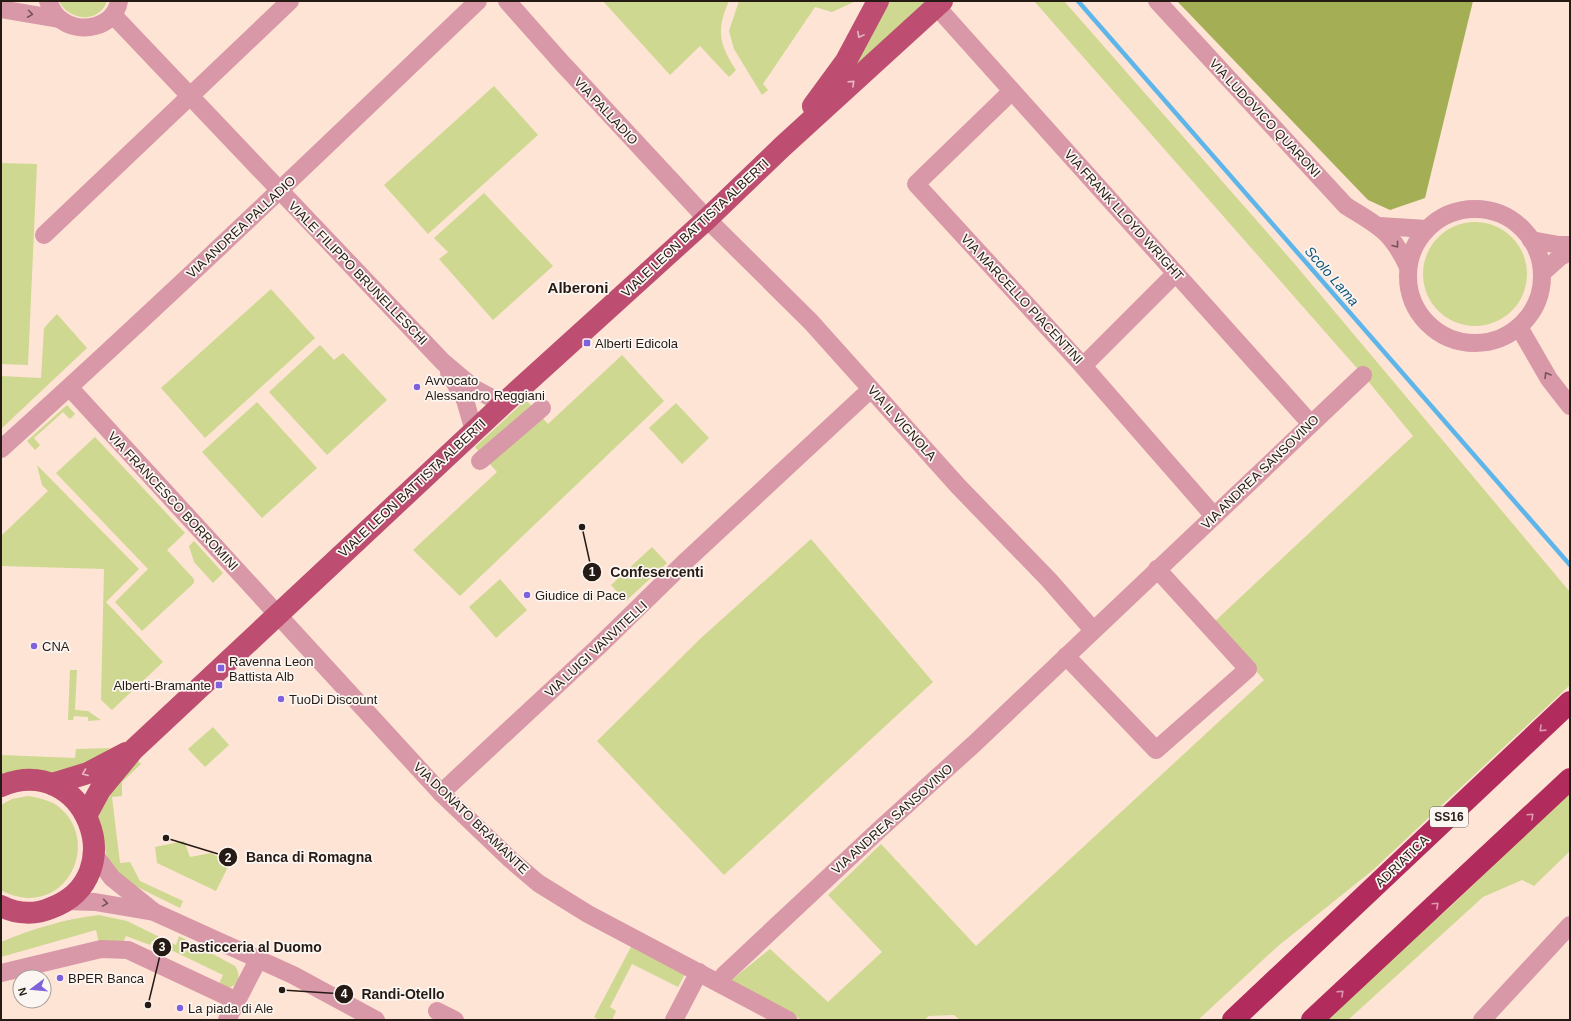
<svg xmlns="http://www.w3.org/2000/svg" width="1571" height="1021" font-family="Arial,sans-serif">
<rect width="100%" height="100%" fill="#fee4d4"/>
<!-- green -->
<g fill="#ced890">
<path d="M59,1H107C99,24 69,21 59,1Z"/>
<path d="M603,1H729C716,30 719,44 736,70L729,77L700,46L670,75Z"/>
<path d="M739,1H856L832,12L815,7L763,84L768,90L762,95L734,49L729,31Z"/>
<path d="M885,1H927L855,67Z"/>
<path d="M1034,1H1064L1293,262L1570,592V685L1373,870L1278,946L1198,1020H960L954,1015L929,1016L924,1020H802L729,982L770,949L828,1002L882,952L828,895L881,844L976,946L1264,680L1213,623L1413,436L1363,375Z"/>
<path d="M494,86L538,135L428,234L384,185Z"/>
<path d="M1,163L37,164L28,365L1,364Z"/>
<path d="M484,193L553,266L493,320L439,259L448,252L434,238Z"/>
<circle cx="1475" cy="274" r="52"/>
<path d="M271,289L315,338L205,438L161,388Z"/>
<path d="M57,314L87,348L1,429V376L41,378L44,328Z"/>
<path d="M320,345L334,360L343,353L387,400L327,455L269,392Z"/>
<path d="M622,355L664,401L460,596L413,550L497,472L475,447L526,400L548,424Z"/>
<path d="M257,402L317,468L262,518L202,452Z"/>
<path d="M676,403L709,438L682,464L649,428Z"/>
<path d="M67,405L75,414L70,419L63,412L34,438L40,445L35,450L27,441Z"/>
<path d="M95,437L185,533L167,550L194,579V583L142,631L115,602L148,569L56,473Z"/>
<path d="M37,465L139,569L106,602L163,662L112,710L101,700L104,569L1,566V536L48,491L42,485Z"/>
<path d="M811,539L933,682L724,875L597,741L700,639Z"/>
<path d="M194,541L223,573L213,583L194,562L189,546Z"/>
<path d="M652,547L667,563L626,601L611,585Z"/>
<path d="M500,579L527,610L496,638L469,607Z"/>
<path d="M70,670H77L75,710L88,711L101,720L88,721V717L74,716L73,720H68Z"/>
<path d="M213,727L229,745L205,767L188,749Z"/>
<path d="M110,748C80,777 40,775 1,778V755L75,758L76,749Z"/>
<path d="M137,760L141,764L122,782V796L112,797L120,863L130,862L140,881L183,901L180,908L123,880L107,857L97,815L99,805Z"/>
<path d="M1570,792V851L1534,886L1522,880L1483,897L1348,1020H1323L1451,906Z"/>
<path d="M28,796C39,798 50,800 59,807C96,837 75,899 27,898C18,897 9,895 1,890V805L12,799Z"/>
<path d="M184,841L190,857L211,853L230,863L216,891L157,863L155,847Z"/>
<path d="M99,915L127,921L176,945L179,936L235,966C245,980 232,993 218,986L223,975L152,941L150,945L126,936L123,942L99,943L96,930L1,957V942C32,929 65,919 99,915Z"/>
<path d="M631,947L685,974L678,987L632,964L610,1007L616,1011L612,1020H599L594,1017Z"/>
</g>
<!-- forest -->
<path fill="#a3ae55" d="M1177,1H1473L1425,198L1390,210L1368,200Z"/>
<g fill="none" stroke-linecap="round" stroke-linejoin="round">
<!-- stream -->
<path stroke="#5eb5ea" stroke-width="4.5" d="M1078,1L1570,565"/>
<!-- minor -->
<g stroke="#d898a8" stroke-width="18">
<path d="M48,1C51,8 54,15 60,19C79,35 114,28 119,1"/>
<path d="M507,1L562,63L707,219L811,322L958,486L1049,580L1093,630"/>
<path d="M1157,1L1346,206C1378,225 1392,232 1408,267"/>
<path d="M936,6L1311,424"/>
<path d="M1,9L59,19"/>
<path d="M113,15L443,362L475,389L503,404"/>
<path d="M1012,91L916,184L1083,366L1214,516"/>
<circle cx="1475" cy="276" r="67"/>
<path d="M1379,226L1427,229"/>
<path d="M44,235L290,1"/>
<path d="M1531,240L1559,245H1570"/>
<path d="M1542,273L1560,257L1570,252"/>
<path d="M1519,327L1549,379L1570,406"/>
<path d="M1083,366L1176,273"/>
<path d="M449,373L465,400L474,431"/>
<path d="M70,388L441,793L510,859L538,883L588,914L788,1020"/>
<path d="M1,449C163,303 320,152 478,1"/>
<path d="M480,461L542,408"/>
<path d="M1066,656L1156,750L1248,669L1157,569"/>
<path d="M441,793L598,647L687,560L871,389"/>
<path d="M94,854L112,878L153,911"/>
<path d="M66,901L95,902L154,912L293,975L376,1020"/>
<path d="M1,973L101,949L128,950L237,1001"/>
<path d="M719,983L724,975L880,829L974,744L1363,375"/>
<path d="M437,1011L455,1020"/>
<path d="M227,1020L259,958"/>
<path d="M674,1020L699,972"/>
<path d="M1482,1020L1570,925"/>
</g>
<!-- major -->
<g stroke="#be4e71" stroke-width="22">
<path d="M813,106L846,61L878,1"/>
<path d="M52,784L88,773L126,753"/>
<path d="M1,786C85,751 134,877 51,908C35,915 17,914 1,906"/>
<path d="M87,814L100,790L133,750L503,404L707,219L782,147L942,1"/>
</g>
<!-- highway -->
<g stroke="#b22b5d" stroke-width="22">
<path d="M1233,1020L1570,702"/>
<path d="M1312,1020L1570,779"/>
</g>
</g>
<!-- one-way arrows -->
<defs><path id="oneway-chevron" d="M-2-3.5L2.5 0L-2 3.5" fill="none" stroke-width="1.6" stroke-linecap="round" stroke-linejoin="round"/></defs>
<g stroke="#765357">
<use href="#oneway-chevron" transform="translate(30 14) rotate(8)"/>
<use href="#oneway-chevron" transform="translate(1396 245) rotate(52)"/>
<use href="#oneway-chevron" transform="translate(1547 375) rotate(-121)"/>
<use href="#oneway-chevron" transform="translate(105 903) rotate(9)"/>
</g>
<g stroke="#e6bbc5">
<use href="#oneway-chevron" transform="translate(860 35) rotate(118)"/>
<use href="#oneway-chevron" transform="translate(852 83) rotate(-42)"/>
<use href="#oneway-chevron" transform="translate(85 773) rotate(159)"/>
</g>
<g stroke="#db9baf">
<use href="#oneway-chevron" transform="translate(1542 729) rotate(136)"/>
<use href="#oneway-chevron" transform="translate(1531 816) rotate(-43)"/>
<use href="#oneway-chevron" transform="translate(1436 905) rotate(-43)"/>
<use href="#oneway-chevron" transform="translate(1341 993) rotate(-43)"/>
</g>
<!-- markers -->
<g fill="#8061dc" stroke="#fcf6f2" stroke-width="1.5">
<rect x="583" y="339" width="8" height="8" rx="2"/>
<circle cx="417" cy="387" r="4"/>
<circle cx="527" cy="595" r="4"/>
<circle cx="34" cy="646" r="4"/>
<rect x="217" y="664" width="8" height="8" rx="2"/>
<rect x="215" y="681" width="8" height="8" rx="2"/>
<circle cx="281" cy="699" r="4"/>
<circle cx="60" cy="978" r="4"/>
<circle cx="180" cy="1008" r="4"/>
</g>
<g text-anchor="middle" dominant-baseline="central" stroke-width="3.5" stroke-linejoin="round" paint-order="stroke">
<!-- shield labels -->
<rect fill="#fcf6f2" stroke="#665d57" stroke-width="1" x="1430" y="807" width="38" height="20" rx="3"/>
<g font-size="12" font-weight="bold" fill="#261b14">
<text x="1449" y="817">SS16</text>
</g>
<!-- street labels -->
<g font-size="13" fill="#261b14" stroke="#fcf6f2">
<text transform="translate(606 111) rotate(47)">VIA PALLADIO</text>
<text transform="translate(1265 118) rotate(47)">VIA LUDOVICO QUARONI</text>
<text transform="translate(1124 215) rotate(48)">VIA FRANK LLOYD WRIGHT</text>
<text transform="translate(241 227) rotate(-43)">VIA ANDREA PALLADIO</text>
<text transform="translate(695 228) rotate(-43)">VIALE LEON BATTISTA ALBERTI</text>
<text transform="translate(358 273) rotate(46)">VIALE FILIPPO BRUNELLESCHI</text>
<text transform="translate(1022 299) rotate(47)">VIA MARCELLO PIACENTINI</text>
<text transform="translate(902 423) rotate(48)">VIA IL VIGNOLA</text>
<text transform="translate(1260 472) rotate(-44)">VIA ANDREA SANSOVINO</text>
<text transform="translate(412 488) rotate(-43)">VIALE LEON BATTISTA ALBERTI</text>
<text transform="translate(173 501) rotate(47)">VIA FRANCESCO BORROMINI</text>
<text transform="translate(596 649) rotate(-43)">VIA LUIGI VANVITELLI</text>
<text transform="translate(471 818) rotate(44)">VIA DONATO BRAMANTE</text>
<text transform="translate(892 819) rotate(-42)">VIA ANDREA SANSOVINO</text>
<text transform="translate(1402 861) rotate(-44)">ADRIATICA</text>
</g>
<!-- poi labels -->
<g font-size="13" fill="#261b14" stroke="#fcf6f2" text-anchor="start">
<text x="595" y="343">Alberti Edicola</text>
<text x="425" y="380">Avvocato<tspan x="425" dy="15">Alessandro Reggiani</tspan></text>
<text x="535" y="595">Giudice di Pace</text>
<text x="42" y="646">CNA</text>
<text x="229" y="661">Ravenna Leon<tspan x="229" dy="15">Battista Alb</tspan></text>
<text x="211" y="685" text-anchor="end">Alberti-Bramante</text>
<text x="289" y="699">TuoDi Discount</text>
<text x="68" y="978">BPER Banca</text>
<text x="188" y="1008">La piada di Ale</text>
</g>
<!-- water labels -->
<g font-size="14" font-style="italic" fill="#125579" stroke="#fcf6f2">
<text transform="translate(1332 276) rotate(49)">Scolo Lama</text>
</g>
<!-- quarter labels -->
<g font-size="15" font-weight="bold" fill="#261b14" stroke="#fcf6f2">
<text x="578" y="287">Alberoni</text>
</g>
</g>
<!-- callouts -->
<path fill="none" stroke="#261b14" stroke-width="1.5" d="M582 527L592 572M166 838L228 857M148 1005L162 947M282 990L344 994"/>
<g fill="#261b14" stroke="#fcf6f2" stroke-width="1.5">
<circle cx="582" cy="527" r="4"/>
<circle cx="166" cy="838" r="4"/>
<circle cx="148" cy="1005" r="4"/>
<circle cx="282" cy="990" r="4"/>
<circle cx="592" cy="572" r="10"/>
<circle cx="228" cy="857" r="10"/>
<circle cx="162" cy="947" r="10"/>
<circle cx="344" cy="994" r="10"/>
</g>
<g font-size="12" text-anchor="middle" font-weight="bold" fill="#fff">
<text x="592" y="576">1</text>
<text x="228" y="862">2</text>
<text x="162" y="951">3</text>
<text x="344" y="998">4</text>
</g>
<g font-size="14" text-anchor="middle" font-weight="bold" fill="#261b14" stroke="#fcf6f2" stroke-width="3.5" stroke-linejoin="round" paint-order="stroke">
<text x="657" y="577">Confesercenti</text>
<text x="309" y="862">Banca di Romagna</text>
<text x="251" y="952">Pasticceria al Duomo</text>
<text x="403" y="999">Randi-Otello</text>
</g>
<!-- border -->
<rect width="1571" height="1021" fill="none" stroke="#261b14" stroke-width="4"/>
<!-- north arrow -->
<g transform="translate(32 989) rotate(254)"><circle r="19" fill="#fcf6f2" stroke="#a69e99"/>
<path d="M0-3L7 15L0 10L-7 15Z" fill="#8061dc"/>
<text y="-6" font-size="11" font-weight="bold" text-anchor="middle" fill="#261b14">N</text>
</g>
</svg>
